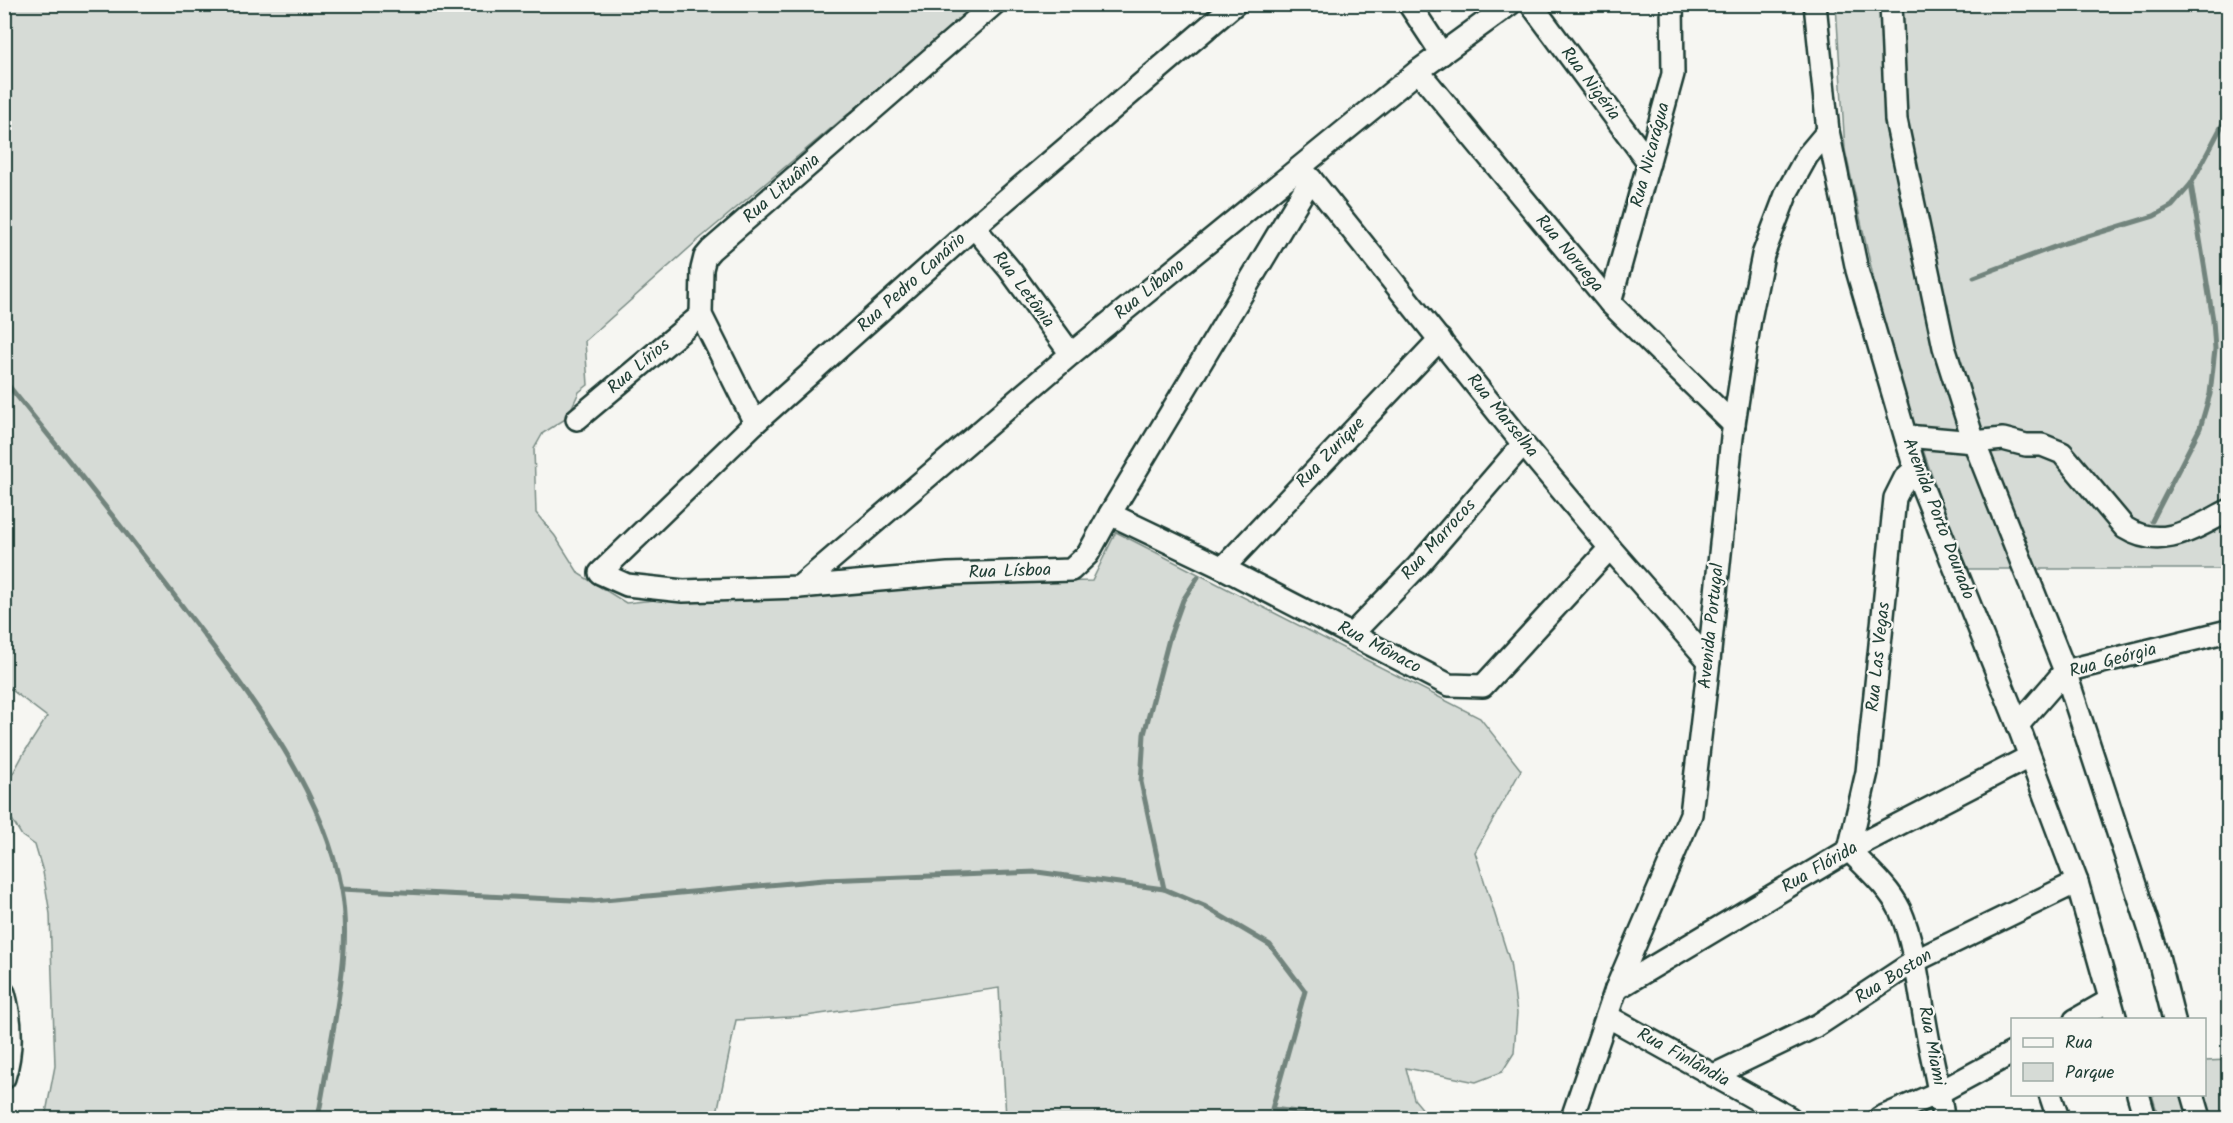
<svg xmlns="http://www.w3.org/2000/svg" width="2233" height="1123" font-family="Kalam,sans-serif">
<rect width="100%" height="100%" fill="#f6f6f2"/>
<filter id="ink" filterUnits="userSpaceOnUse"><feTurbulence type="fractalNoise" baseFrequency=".0167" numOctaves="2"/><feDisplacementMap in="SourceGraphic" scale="12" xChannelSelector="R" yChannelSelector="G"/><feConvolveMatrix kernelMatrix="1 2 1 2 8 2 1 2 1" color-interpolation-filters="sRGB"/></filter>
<g filter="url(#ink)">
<!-- green -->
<g fill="#d6dbd6" stroke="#7a8c85" stroke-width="1.5">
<path d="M4,5H978L697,241L585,341L588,385L579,392L567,418L543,433L534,449L536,513L555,536L579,574L626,603L772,588L1092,581L1116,532L1480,718L1521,770L1475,852L1510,962L1517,1013L1514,1053L1502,1072L1476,1082L1406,1068L1414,1099L1430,1118H1006L999,988L806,1016L736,1020L716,1118H45L55,1066L50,914L43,872L35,845L22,836L8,813L6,786L24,753L47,717L9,688H5Z"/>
<path d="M1836,5H2228V569H1964L1891,357L1845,150Z"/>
<path d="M2228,1060V1118H2159L2152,1095L2204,1094L2205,1061Z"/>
</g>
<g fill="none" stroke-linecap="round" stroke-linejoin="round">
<!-- stream -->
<g stroke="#72847d" stroke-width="5">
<path d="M1974,277L2065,243L2154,216L2172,206L2191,184L2228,114"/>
<path d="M4,380C67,458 129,535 189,615C249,694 324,790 341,890C349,934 342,977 335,1020C329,1053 324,1086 318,1118"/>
<path d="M2152,521L2200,428L2210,394L2215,349L2213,320L2191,184"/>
<path d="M341,889L593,901L824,880L1037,872L1164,889L1204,906L1270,945L1305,991L1272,1109L1347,1118"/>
<path d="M1164,889L1141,782L1144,734L1169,639L1183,600L1198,577"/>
</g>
<!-- minor casing -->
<g stroke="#1f3d34" stroke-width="26">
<g id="minor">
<path d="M1235,4L974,227L755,423L600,573L627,585L683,591L799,587L948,574L1071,570L1088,554L1110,514L1311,179"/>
<path d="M1409,4L1442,54"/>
<path d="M1531,4L1649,163"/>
<path d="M1815,4L1828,131L1857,270L1915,469L2018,725L2077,882L2116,1020"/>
<path d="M1891,4L1896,120L1944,347L1974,442L2065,671L2157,952L2174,1020"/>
<path d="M1418,71L1610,303L1734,425"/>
<path d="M1302,170L1311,179L1523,444L1610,548L1709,661"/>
<path d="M974,227L1010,270L1071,354"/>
<path d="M1610,303L1673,74L1672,4"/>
<path d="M577,419L701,315"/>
<path d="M755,423L701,315L702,269L705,257L711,250L994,4"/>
<path d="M1906,436L1974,442L2003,439L2026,445H2042L2062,453L2125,528C2162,551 2194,528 2228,511"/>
<path d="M1915,469L1905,478L1895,498L1867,772L1849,850C1866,868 1889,887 1900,910C1915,944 1920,995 1927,1032C1932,1061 1940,1089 1943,1118"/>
<path d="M1110,514L1223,568L1449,685L1483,686L1610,548"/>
<path d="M1223,568L1440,339"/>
<path d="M799,587L1071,354L1418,71L1510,4"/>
<path d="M1352,634L1417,567L1523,444"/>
<path d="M2018,725L2065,671L2228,631"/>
<path d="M1616,989L1849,850L2029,757"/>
<path d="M4,993C12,1022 13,1049 4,1078"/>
<path d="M1607,1016L1790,1118"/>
<path d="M2075,1020L2110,1000"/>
<path d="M1714,1075L1818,1025L1915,961L2077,882"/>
<path d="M2050,1094L2058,1118"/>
<path d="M2138,1094L2145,1118"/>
<path d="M2193,1094L2200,1118"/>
<path d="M1572,1118L1616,989L1691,814L1709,661L1732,437L1750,319L1763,255L1787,192L1807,156L1828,131"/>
<path d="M1880,1118L1940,1092L2012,1053"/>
</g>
</g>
<!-- minor -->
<use href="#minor" stroke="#f6f6f2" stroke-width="21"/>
</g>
</g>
<g text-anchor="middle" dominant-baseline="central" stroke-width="4.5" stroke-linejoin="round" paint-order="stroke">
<!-- street labels -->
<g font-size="18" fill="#1f3d34" stroke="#f6f6f2">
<text transform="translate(1590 84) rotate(53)">Rua Nigéria</text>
<text transform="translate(1651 155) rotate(-75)">Rua Nicarágua</text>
<text transform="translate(782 189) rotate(-41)">Rua Lituânia</text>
<text transform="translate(1569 254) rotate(50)">Rua Noruega</text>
<text transform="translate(912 283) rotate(-42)">Rua Pedro Canário</text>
<text transform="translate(1023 290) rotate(53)">Rua Letônia</text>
<text transform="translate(1150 290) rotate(-39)">Rua Líbano</text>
<text transform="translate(639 367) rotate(-40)">Rua Lírios</text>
<text transform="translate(1502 416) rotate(51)">Rua Marselha</text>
<text transform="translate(1331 453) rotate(-46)">Rua Zurique</text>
<text transform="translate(1938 519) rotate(69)">Avenida Porto Dourado</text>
<text transform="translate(1439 540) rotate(-48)">Rua Marrocos</text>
<text transform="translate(1010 572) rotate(-2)">Rua Lísboa</text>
<text transform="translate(1712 626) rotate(-84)">Avenida Portugal</text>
<text transform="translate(1379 648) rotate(28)">Rua Mônaco</text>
<text transform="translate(1879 657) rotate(-84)">Rua Las Vegas</text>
<text transform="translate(2113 661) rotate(-15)">Rua Geórgia</text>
<text transform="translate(1820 868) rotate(-30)">Rua Flórida</text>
<text transform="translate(1894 977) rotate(-32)">Rua Boston</text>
<text transform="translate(1931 1046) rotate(79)">Rua Miami</text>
<text transform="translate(1683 1058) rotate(29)">Rua Finlândia</text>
</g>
</g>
<!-- margin -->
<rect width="2233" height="1123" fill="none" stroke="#f6f6f2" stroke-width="24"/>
<rect x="12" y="12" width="2209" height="1099" fill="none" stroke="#1f3d34" stroke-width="2" filter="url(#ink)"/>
<!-- legend -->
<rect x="2011" y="1018" width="195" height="78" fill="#f6f6f2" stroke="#a0aca6" stroke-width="1.5"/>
<rect x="2023" y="1038" width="30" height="9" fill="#f6f6f2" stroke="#a0aca6" stroke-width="1.5"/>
<text x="2065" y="1048" font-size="18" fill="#1f3d34">Rua</text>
<rect x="2023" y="1063" width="30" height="18" fill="#d6dbd6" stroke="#a0aca6" stroke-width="1.5"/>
<text x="2065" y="1078" font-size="18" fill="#1f3d34">Parque</text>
</svg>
